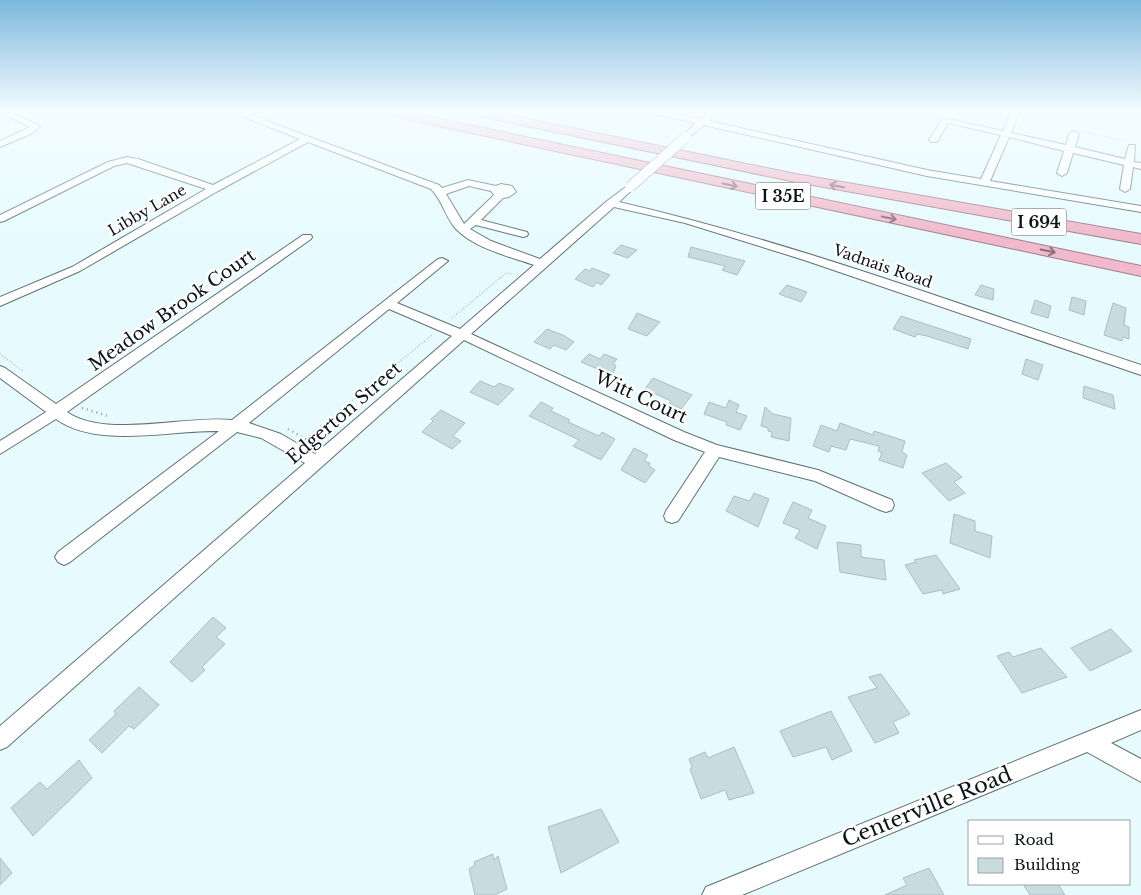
<svg xmlns="http://www.w3.org/2000/svg" width="1141" height="895" font-family="'Libre Baskerville',serif">
<rect width="100%" height="100%" fill="#e7fbff"/>
<!-- building -->
<g fill="#c8dce0" stroke="#abbfc2">
<path d="M621,245L637,250L628,258L613,253Z"/>
<path d="M691,247L745,261L737,275L722,270L725,266L688,257Z"/>
<path d="M592,268L610,275L601,285L597,282L593,287L575,279L585,269L590,271Z"/>
<path d="M787,285L807,292L801,302L779,294Z"/>
<path d="M981,285L994,289L993,300L975,295Z"/>
<path d="M1072,297L1086,301L1084,315L1069,310Z"/>
<path d="M1035,300L1051,306L1048,318L1031,313Z"/>
<path d="M1113,303L1126,308L1124,325L1129,327V339L1123,337L1122,341L1104,335Z"/>
<path d="M637,313L660,322L647,336L628,329Z"/>
<path d="M901,316L971,339L968,349L927,336L917,334L915,337L893,329Z"/>
<path d="M547,329L563,335L574,342L566,350L554,345L550,349L534,342Z"/>
<path d="M589,354L600,359L604,354L617,359L613,364L616,366L612,375L581,362Z"/>
<path d="M1026,359L1043,365L1038,380L1022,374Z"/>
<path d="M653,378L692,395L681,409L669,403L671,401L645,389Z"/>
<path d="M480,381L494,387L499,383L514,389L498,405L470,392Z"/>
<path d="M1084,386L1113,395L1115,409L1083,398Z"/>
<path d="M729,400L739,405L736,412L747,416L740,430L726,425L727,422L704,414L709,402L726,408Z"/>
<path d="M541,402L553,408L551,411L570,420L568,422L599,436L602,432L615,439L601,460L573,446L579,440L529,416Z"/>
<path d="M765,407L773,414L791,418L789,441L771,437L772,432L768,431V428L761,426Z"/>
<path d="M441,410L465,423L453,436L461,441L452,449L422,432L433,421L431,419Z"/>
<path d="M840,423L873,435L874,431L905,441L902,452L907,455L903,468L879,460L882,453L878,451L879,446L850,439L846,450L831,446L829,452L813,446L821,425L837,431Z"/>
<path d="M634,448L648,455L644,461L650,463L649,466L655,470L645,483L621,470Z"/>
<path d="M946,463L962,477L954,482L965,493L949,501L922,473Z"/>
<path d="M754,493L769,499L758,527L726,511L734,496L750,501Z"/>
<path d="M793,502L812,510L808,518L826,526L817,549L795,538L800,530L783,523Z"/>
<path d="M954,514L975,521V531L992,536L990,558L950,543Z"/>
<path d="M837,542L861,545V557L884,560L886,580L840,572Z"/>
<path d="M936,555L960,589L943,594L942,590L923,594L905,565L916,562L914,560Z"/>
<path d="M213,617L226,628L216,637L225,644L202,667L205,670L192,682L170,662Z"/>
<path d="M1111,629L1132,651L1090,671L1071,648Z"/>
<path d="M1041,648L1067,677L1022,693L997,656L1009,652L1013,657Z"/>
<path d="M881,674L910,714L893,722L899,733L875,743L848,697L877,688L869,677Z"/>
<path d="M139,687L159,705L134,729L129,726L102,753L89,740L116,714L114,711Z"/>
<path d="M831,711L852,751L832,760L826,747L793,757L780,731Z"/>
<path d="M734,747L754,793L729,800L725,790L701,799L690,769L692,767L689,759L705,752L708,758Z"/>
<path d="M79,760L92,778L33,836L11,808L40,782L47,789Z"/>
<path d="M601,809L619,842L561,873L548,827Z"/>
<path d="M493,854L494,860L498,856L507,889L495,895H475L469,869L475,865L474,862Z"/>
<path d="M0,858L12,873L0,885Z"/>
<path d="M929,868L944,895H885L907,885L903,878Z"/>
<path d="M1023,884H1058L1065,895H1030Z"/>
</g>
<g fill="none" stroke-linecap="round" stroke-linejoin="round">
<!-- minor casing -->
<g stroke="#5f7174" stroke-width="2">
<g id="minor">
<path d="M1,113H12L40,126L33,133L0,147V141L30,127Z"/>
<path d="M234,113H245L439,185L442,188L468,180L496,186L501,184L512,186L516,192L509,197L503,198L481,220L527,232L528,234L527,236L523,237L476,225L470,229L491,241L540,259L607,201L630,184L635,187L619,202C797,243 968,308 1141,365V375L804,260L685,223L614,207L471,334L684,432L717,445L818,470L892,500L894,505L892,510L886,512L880,510L815,481L719,457L678,521L672,523L666,521L664,516L666,511L705,452L674,440L464,340L7,747L0,750V726L305,463L261,438L237,432L70,562L64,565L58,562L55,557L58,552L219,431C171,430 97,449 56,419L0,454V441L46,412L0,378V366L5,368L56,404L303,235H311L312,237L311,239L67,412C105,439 186,415 232,420L438,259L442,258L448,261L397,303L460,329L534,265C508,256 476,249 456,229C445,217 443,201 431,189L308,142L218,191L80,271L0,306V297L72,267L206,189L127,163L114,166L4,221L0,222V215L108,162L127,157L138,159L213,185L300,139ZM469,186L491,191L494,195L464,224L446,194ZM389,309L452,336L315,454L281,434L249,423Z"/>
<path d="M658,113H672L701,119L708,113H717L709,121L927,170L981,179L1001,135L948,123L937,142H931L929,140L943,118L1003,131L1011,113H1019L1011,133L1066,145L1069,134L1074,131L1079,134L1075,147L1125,159L1129,145H1135L1134,162L1141,163V169L1133,167L1130,189L1125,192L1120,189L1124,165L1073,153L1067,173L1062,176L1057,173L1064,151L1009,137L990,181L1141,206V212L927,176L704,125L686,140L681,137L696,123L659,115Z"/>
<path d="M1141,710V730L1111,743L1141,759V782L1087,752L742,895H702L706,887Z"/>
</g>
</g>
<!-- highway casing -->
<g stroke="#a17f8b" stroke-width="2">
<g id="highway">
<path d="M390,113H412L1141,266V276L396,117Z"/>
<path d="M477,113H500L796,174L1141,234V244L796,182L483,117Z"/>
</g>
</g>
<!-- path-far1 -->
<g stroke="#8f9ea0" stroke-width="2" stroke-dasharray="0.5 2.5" stroke-linecap="butt">
<path d="M629,113L654,118"/>
<path d="M995,113L1003,115"/>
<path d="M1023,119L1066,128"/>
<path d="M1084,132L1125,141"/>
<path d="M452,318L506,273L512,274"/>
<path d="M0,354L23,371"/>
<path d="M343,408L432,335"/>
</g>
<!-- path -->
<g stroke="#8f9ea0" stroke-width="2.5" stroke-dasharray="1 4" stroke-linecap="butt">
<path d="M82,408L108,416"/>
<path d="M288,429L306,439L345,407"/>
</g>
<!-- minor -->
<use href="#minor" fill="#fff" fill-rule="evenodd"/>
<!-- highway -->
<use href="#highway" fill="#f1b9cb" fill-rule="evenodd"/>
<!-- minor-bridge casing -->
<g stroke="#5f7174" stroke-width="11" stroke-linecap="butt">
<path id="minor-bridge" d="M630,187L686,137"/>
</g>
<!-- minor-bridge -->
<use href="#minor-bridge" stroke="#fff" stroke-width="10"/>
</g>
<!-- one-way arrows -->
<defs><path id="oneway-shaft" d="M-6 0H5M1.5-3L5.5 0L1.5 3" fill="none" stroke-width="1.6" stroke-linecap="round" stroke-linejoin="round" transform="scale(1.25)"/></defs>
<g stroke="#8a6f79">
<use href="#oneway-shaft" transform="translate(730 185) rotate(12)"/>
<use href="#oneway-shaft" transform="translate(837 186) rotate(-169)"/>
<use href="#oneway-shaft" transform="translate(889 218) rotate(12)"/>
<use href="#oneway-shaft" transform="translate(1048 251) rotate(12)"/>
</g>
<!-- sky -->
<linearGradient id="sky" x2="0" y2="1"><stop stop-color="#7db8dc"/><stop offset="0.47" stop-color="#f4fdff"/><stop offset="1" stop-color="#f4fdff" stop-opacity="0"/></linearGradient>
<rect width="1141" height="238" fill="url(#sky)"/>
<g text-anchor="middle" dominant-baseline="central" stroke-width="4.5" stroke-linejoin="round" paint-order="stroke">
<!-- far-street labels -->
<g font-size="15" fill="#0d1415" stroke="#fff">
<text transform="translate(147 210) rotate(-30)">Libby Lane</text>
<text transform="translate(883 266) rotate(19)">Vadnais Road</text>
</g>
<!-- shield labels -->
<g fill="#fff" stroke="#565a5b" stroke-width="1">
<rect x="755.5" y="182.5" width="55" height="27" rx="4"/>
<rect x="1011.5" y="208.5" width="55" height="27" rx="4"/>
</g>
<g font-size="16" font-weight="bold" fill="#0d1415">
<text x="783" y="196">I 35E</text>
<text x="1039" y="222">I 694</text>
</g>
<!-- street labels -->
<g font-size="18" fill="#0d1415" stroke="#fff">
<text transform="translate(172 310) rotate(-35)">Meadow Brook Court</text>
<text transform="translate(641 397) rotate(25)">Witt Court</text>
<text transform="translate(344 413) rotate(-41)">Edgerton Street</text>
</g>
<!-- near-street labels -->
<g font-size="21" fill="#0d1415" stroke="#fff">
<text transform="translate(927 807) rotate(-22)">Centerville Road</text>
</g>
</g>
<!-- legend -->
<rect x="968" y="820" width="162" height="65" fill="#ffffff" stroke="#9ea1a1"/>
<rect x="978" y="836" width="25" height="8" fill="#ffffff" stroke="#9ea1a1"/>
<text x="1014" y="845" font-size="15" fill="#0d1415">Road</text>
<rect x="978" y="858" width="25" height="15" fill="#c8dce0" stroke="#9ea1a1"/>
<text x="1014" y="870" font-size="15" fill="#0d1415">Building</text>
</svg>
